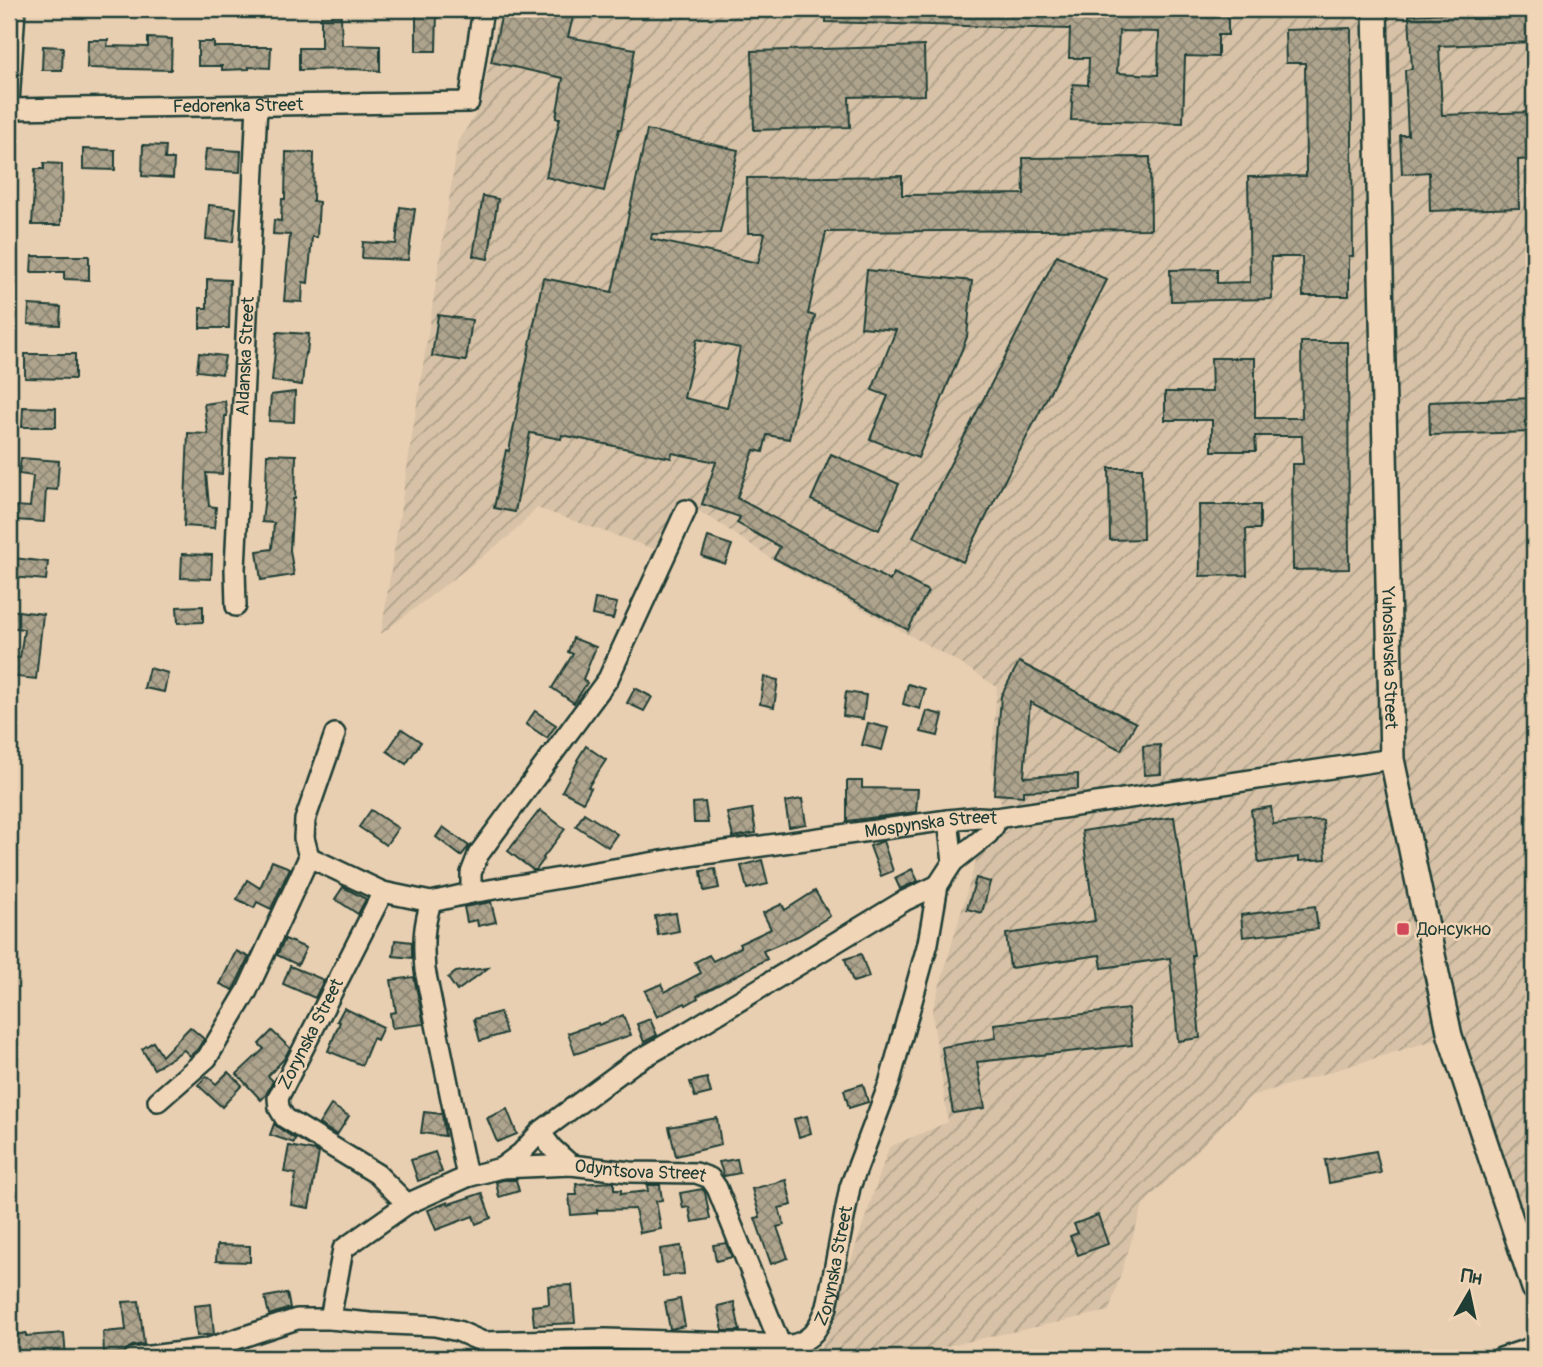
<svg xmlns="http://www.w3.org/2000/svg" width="1543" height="1367" font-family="Pangolin,sans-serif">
<defs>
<pattern id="industrial-furrows" width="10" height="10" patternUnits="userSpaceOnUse" patternTransform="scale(1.75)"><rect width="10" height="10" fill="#d7c2a7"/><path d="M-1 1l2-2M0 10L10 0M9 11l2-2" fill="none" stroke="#ae9f89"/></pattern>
<pattern id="building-cross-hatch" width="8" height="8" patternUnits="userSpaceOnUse" patternTransform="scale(1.75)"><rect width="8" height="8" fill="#aea48d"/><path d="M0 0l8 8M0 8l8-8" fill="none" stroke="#8d8774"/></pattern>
</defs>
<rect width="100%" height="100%" fill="#e9cfb2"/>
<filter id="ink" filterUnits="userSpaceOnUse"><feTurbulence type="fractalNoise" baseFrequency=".0143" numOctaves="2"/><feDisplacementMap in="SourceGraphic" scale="14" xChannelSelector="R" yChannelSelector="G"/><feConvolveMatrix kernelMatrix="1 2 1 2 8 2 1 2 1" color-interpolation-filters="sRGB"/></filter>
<g filter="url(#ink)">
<!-- industrial -->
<g fill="url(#industrial-furrows)">
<path d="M499,9H1366L1383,760L1441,1038L1251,1096L1143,1205L1109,1311L892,1358H818L889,1147L948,1122L932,1012L979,850L1008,830L991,766L997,687L960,663L773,560L717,522L681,501L657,550L537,508L512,534L381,634L458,142L481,105Z"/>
<path d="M1384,9H1534V1260L1458,1034L1401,758Z"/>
</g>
<!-- building -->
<g fill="url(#building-cross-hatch)" stroke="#1f3d34" stroke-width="2" fill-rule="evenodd">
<path d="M503,9H575L568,37L635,49L621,129H619L604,191L546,177L560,118H556L563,78L491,62Z"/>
<path d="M826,9H1188V16H1228V35H1218V57L1185,56L1183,123L1071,120L1073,84L1088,85L1089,58H1069L1070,29L826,22ZM1119,31L1159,32L1158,75L1117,73Z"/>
<path d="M416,12H437L436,51H416Z"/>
<path d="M1472,12V19L1534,17V42L1439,46L1442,115L1534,112V159L1518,160L1519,208L1430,211L1429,172L1402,174L1400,135H1408L1405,70L1412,69L1409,15Z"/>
<path d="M321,16H341L342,45L380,46V71L355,69L299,70V48H321Z"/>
<path d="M1351,28L1353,256H1349V296H1303L1302,257H1271L1272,299L1171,301L1170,270L1217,269V283L1250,282L1248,177L1306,176L1305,63H1286L1285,30Z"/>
<path d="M148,38L172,39L171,70L87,68L88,40H108L107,46L148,47Z"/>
<path d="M198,42H214V47H271L270,68L249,67V69L222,70V66H198Z"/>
<path d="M43,46L63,47L62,70H42Z"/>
<path d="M924,46L925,95L849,97L850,127L754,130L752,51Z"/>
<path d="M647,130L738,150L720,233L652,234L651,239L758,263L765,233H748L747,178L902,176V195L1024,194L1023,158L1150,157L1151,229L826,232L808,314L815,316L789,439L767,435L763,452L754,450L737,498L890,581L894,573L928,591L908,630L774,558L780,547L737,523L740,517L702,504L716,462L672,453L671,458L562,435L561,439L530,433L515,512L494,508L506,450L509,451L543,278L612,292ZM697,339L740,348L727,408L684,398Z"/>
<path d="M143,145L166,146L165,159H174L173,178L142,176Z"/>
<path d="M83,149L115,150V170L83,169Z"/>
<path d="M206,149L241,151L240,172L204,170Z"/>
<path d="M286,152L314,153L313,201L319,202L317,237H312L308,283L303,282L302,302L284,301L290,235L273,234L274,220L281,221L282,199H285Z"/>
<path d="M44,163L62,164L61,225H32L35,169H44Z"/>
<path d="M483,196L498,199L488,259L473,256Z"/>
<path d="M209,205L236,208L233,242L206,239Z"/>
<path d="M400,207L415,209L408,260L362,258L363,242L396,244Z"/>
<path d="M1057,255L1107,280L963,562L913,537Z"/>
<path d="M32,256H89V280L64,279V272H31Z"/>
<path d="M867,270L972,281L967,337L918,458L870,439L888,396L872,390L896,330L861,327Z"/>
<path d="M207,279L230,280L229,328H200V308H207Z"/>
<path d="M29,305L61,307L60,325L28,324Z"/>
<path d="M438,315L472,320L466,361L432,356Z"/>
<path d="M277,332L309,334L307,353H305L302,385L272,381Z"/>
<path d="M1301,342H1348L1349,569L1293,570L1292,464H1303L1302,436H1255L1256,451H1212V420H1165V392H1212L1211,358H1255V418H1302Z"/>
<path d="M199,353L225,356L222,374L197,371Z"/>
<path d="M25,354H75V379L25,378Z"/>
<path d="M295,392L294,422L269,421L271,395Z"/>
<path d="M1534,398V432L1430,435L1429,402Z"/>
<path d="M225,401L227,416H225L222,474L206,473L209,506L216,507L214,528L184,526L188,433L208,434L204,404Z"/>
<path d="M23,407L56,408V427H22Z"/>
<path d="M267,454L296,455L295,499H293L290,550L294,575L261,580L257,551L272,549L274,523L262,522L266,486Z"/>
<path d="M831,454L899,484L879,530L811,500Z"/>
<path d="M21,458L59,461L57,490L46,489L44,522L15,520L16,506L30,507L33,476L19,474Z"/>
<path d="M1109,468H1142L1143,539L1110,540Z"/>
<path d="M1199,505H1260V529H1246L1247,575L1200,576Z"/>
<path d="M708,537L732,545L725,564L702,556Z"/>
<path d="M182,554L212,555L211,579L181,578Z"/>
<path d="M13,558L48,562L46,580L11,577Z"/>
<path d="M595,599L617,603L613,619L592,615Z"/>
<path d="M203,606V622L178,623L177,607Z"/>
<path d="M9,610L43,614L36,679L9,676V657L20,658L24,629L9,627Z"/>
<path d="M573,638L596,647L583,679L587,683L574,703L552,688L573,654L568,652Z"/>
<path d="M1019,662L1136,723L1121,750L1030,702L1024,777L1078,774V789L1023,791V796L994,794L1001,696Z"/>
<path d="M149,668L168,673L164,692L144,688Z"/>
<path d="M764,677L778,680L774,707L760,704Z"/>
<path d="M908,684L925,689L920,709L903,704Z"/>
<path d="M635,688L652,697L644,711L627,703Z"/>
<path d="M846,692L866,695L863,719L843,716Z"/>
<path d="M535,711L556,725L547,738L526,724Z"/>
<path d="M927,711L943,715L938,736L921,732Z"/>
<path d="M868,723L888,728L882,750L862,745Z"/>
<path d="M402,729L421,742L406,764L387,751Z"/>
<path d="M1160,745L1161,774L1144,775L1143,746Z"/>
<path d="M586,746L606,760L588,787L591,788L583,802L562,791L578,761L577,760Z"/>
<path d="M847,781H862V788L918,789L916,812L847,821Z"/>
<path d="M802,799L806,824L789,827L785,802Z"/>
<path d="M705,802L708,823H694L693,803Z"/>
<path d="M1271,807L1273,824L1323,820L1326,859L1299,861V857L1259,863L1251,810Z"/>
<path d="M752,809L756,833L733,837L727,813Z"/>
<path d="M371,810L398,828L386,845L359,827Z"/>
<path d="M540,810L565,829L543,858L544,859L536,870H533L508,851Z"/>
<path d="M584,813L617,834L608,847L576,826Z"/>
<path d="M1174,817L1194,955H1192L1200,1038L1178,1041L1170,958L1102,968L1100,955L1010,968L1006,934L1095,921L1082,831Z"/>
<path d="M443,827L469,846L461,856L436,837Z"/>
<path d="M883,841L893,871L881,876L870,846Z"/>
<path d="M762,860L768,884L747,889L741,866Z"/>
<path d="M272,861L290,868L271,909L257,902L254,908L237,899L247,880L260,888Z"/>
<path d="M715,869L719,888L704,891L701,871Z"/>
<path d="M912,869L918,881L900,889L895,878Z"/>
<path d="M976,878L990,882L982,913L967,909Z"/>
<path d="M343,887L366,899L358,914L335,899Z"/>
<path d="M815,891L830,916L798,936L763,951L767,959L697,996L698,998L686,1005L685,1003L657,1017L645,991L661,984L665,992L701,973L695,962L709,955L713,961L741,947L739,944L771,929L763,913L782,904L785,910Z"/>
<path d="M491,902L496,922L478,926L477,920L467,922L464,907Z"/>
<path d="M1315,906L1318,929L1243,937L1241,915Z"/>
<path d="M676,913L679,931L658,935L655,916Z"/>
<path d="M285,939L306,948L298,965L277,955Z"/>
<path d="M395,940L412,942V958L393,956Z"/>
<path d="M236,951L249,957L233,990L220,984Z"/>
<path d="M861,954L869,977L853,982L845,959Z"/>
<path d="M290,966L324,980L315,998L283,984Z"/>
<path d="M488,968L457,991L448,978L456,972Z"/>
<path d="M414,977L424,1024L392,1028L390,1013L396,1012L391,980Z"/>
<path d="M344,1008L383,1027L377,1040L373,1038L362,1065L328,1051L340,1022L337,1021Z"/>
<path d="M1128,1009L1132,1045L977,1062L985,1108L953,1113L942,1047L996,1038L994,1024Z"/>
<path d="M500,1012L506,1033L480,1041L474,1019Z"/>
<path d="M623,1015L631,1035L575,1054L568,1033L598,1023L599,1025Z"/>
<path d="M650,1019L657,1035L644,1042L637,1024Z"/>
<path d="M190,1027L204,1039L197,1050L190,1056L184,1050L154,1069L142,1049L153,1042L162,1056Z"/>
<path d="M272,1031L290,1048L284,1059L268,1076L273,1081L266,1095L261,1100L237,1074L264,1049L259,1044Z"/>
<path d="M228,1072L242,1085L222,1107L198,1085L207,1076L216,1084Z"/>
<path d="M707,1078L711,1093L695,1097L690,1082Z"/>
<path d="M863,1084L868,1102L849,1108L844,1090Z"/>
<path d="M331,1105L349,1116L337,1135L319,1124Z"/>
<path d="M507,1109L517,1134L497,1142L487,1118Z"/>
<path d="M424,1112L442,1114L445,1136L421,1133Z"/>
<path d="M807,1116L811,1133L799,1137L794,1119Z"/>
<path d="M717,1118L721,1145L676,1156L669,1127Z"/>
<path d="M274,1124L279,1128L295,1139L294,1143L270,1135Z"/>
<path d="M289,1146L315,1151L319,1153L309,1208L291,1205L296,1174L284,1172Z"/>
<path d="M1376,1151L1381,1173L1329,1183L1325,1160Z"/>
<path d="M435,1152L442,1172L418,1181L411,1160Z"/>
<path d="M737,1159L740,1173L724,1176L719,1162Z"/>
<path d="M503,1180H516L519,1191L499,1197L496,1182Z"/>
<path d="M786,1180L792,1205L779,1208L784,1225L777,1227L788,1258L771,1264L755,1218L760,1217L752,1189Z"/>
<path d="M614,1182V1190H621V1194L648,1191L647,1185H660L662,1200L656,1201L661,1229L640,1233L635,1209L597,1210V1213L571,1215L569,1195H577L576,1184Z"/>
<path d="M702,1189L705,1192L710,1219L692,1222L689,1207L683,1208L680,1193Z"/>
<path d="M482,1193L491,1218L476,1224L473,1216L436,1230L428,1210L448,1202L449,1204Z"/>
<path d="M1098,1215L1108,1244L1078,1255L1070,1236L1078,1233L1074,1224Z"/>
<path d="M726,1243L732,1257L716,1261L713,1245Z"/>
<path d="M217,1245L250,1246V1262L216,1261Z"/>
<path d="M681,1246L684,1274L663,1276L660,1249Z"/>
<path d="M572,1285L575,1323L534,1325L532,1306L549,1304L548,1286Z"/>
<path d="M287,1293L290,1308L269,1315L265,1297Z"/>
<path d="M680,1299L685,1326L670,1329L665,1302Z"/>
<path d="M139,1301L144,1344L132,1346L124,1352L104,1354L103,1332L126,1330L123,1302Z"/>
<path d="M734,1302L740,1331H723L718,1306Z"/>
<path d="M211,1304L214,1334L197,1336L194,1306Z"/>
<path d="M26,1333V1336L64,1333L66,1358H9V1336Z"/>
</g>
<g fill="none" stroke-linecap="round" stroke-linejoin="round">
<!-- minor casing -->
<g stroke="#1f3d34" stroke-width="24">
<g id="minor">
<path d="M9,103L15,9"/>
<path id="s1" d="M9,109L469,102L483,9"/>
<path id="s2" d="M236,606L235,569L257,105"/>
<path d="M948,820L953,862"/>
<path id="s3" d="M309,857L383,892L431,902L471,893L697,855L948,820L978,817L996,818L1392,759"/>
<path d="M309,857L304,838L305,820L335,734"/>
<path d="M383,892L278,1098L279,1108L285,1118L377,1174L407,1204"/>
<path d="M471,893V873L478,855L608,679L686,510"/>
<path d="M431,902C423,927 423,944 425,970L467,1177"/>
<path d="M158,1101L207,1058L247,991L309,857"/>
<path d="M540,1132L552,1148L571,1165"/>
<path id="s4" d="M501,1168L571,1165L630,1172L696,1173L710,1178L717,1188L780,1344L783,1358"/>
<path d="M330,1319L343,1249L407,1204L467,1177L501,1168L521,1153L540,1132L632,1064L686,1033L904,901L938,885"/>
<path id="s5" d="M134,1358L206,1349L297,1319H330L370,1323L435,1326L458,1331L483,1342L606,1339L792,1345C814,1340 819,1326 827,1307L850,1187L889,1084L928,943L938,885L953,862L988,834L994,826L996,818"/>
<path d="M1501,1358L1534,1347"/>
</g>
</g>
<!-- major casing -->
<g stroke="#1f3d34" stroke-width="28">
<g id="major">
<path id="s6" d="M1375,9L1392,759L1450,1036L1534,1288"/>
</g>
</g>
<!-- minor -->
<use href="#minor" stroke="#f1d5b7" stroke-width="19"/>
<!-- major -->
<use href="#major" stroke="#f1d5b7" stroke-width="23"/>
</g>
</g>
<!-- markers -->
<rect fill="#d1495b" stroke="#f1d5b7" stroke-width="2.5" x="1396" y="922" width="14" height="14" rx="3.5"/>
<g text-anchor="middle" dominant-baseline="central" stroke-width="5" stroke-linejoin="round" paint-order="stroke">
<!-- street labels -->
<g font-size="18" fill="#1f3d34" stroke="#f1d5b7">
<text stroke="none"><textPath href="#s1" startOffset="229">Fedorenka Street</textPath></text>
<text stroke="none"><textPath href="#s2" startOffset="250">Aldanska Street</textPath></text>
<text stroke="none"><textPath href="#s6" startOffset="649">Yuhoslavska Street</textPath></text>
<text stroke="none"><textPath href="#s3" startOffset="637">Mospynska Street</textPath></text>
<text transform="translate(311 1034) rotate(-63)">Zorynska Street</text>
<text stroke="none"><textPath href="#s4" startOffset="140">Odyntsova Street</textPath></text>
<text stroke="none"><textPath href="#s5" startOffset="763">Zorynska Street</textPath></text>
</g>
<!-- poi labels -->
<g font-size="18" fill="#1f3d34" stroke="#f1d5b7" text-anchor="start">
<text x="1417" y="929">Донсукно</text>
</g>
</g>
<!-- margin -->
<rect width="1543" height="1367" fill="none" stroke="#f1d5b7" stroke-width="35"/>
<rect x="18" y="18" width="1508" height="1332" fill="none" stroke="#1f3d34" stroke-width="2.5" filter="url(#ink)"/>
<!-- north arrow -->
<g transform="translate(1469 1293) rotate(9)" stroke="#f1d5b7" stroke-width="5" paint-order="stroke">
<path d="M0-5L12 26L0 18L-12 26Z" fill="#1f3d34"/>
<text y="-10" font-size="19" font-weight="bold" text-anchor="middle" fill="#1f3d34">Пн</text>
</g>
</svg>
